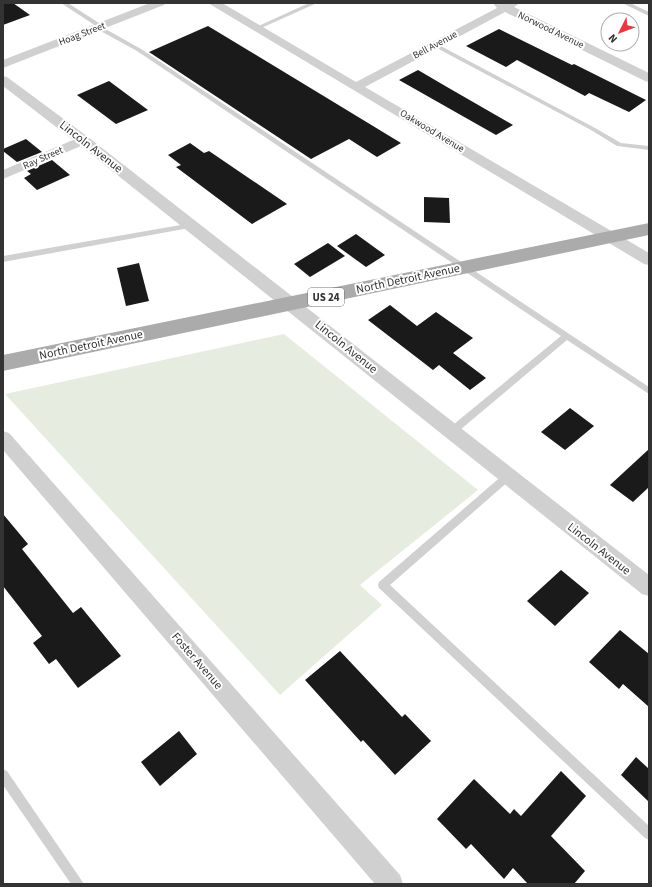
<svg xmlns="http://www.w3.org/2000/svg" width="652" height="887" font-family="'Source Sans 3',sans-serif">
<rect width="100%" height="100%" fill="#fff"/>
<!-- green -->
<path fill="#e6ecdf" d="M284,334L478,490L360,585L382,605L280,695L5,394Z"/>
<!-- building -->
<g fill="#1a1a1a">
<path d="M3,3H13L30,15L3,25Z"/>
<path d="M208,26L322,95L401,143L377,157L349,139L311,159L149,52Z"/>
<path d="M499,29L572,65L574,64L646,100L629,112L589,93L585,96L517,60L506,67L466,46Z"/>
<path d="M418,70L447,87L513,125L496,135L399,80Z"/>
<path d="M109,81L148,110L116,124L77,95Z"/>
<path d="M26,139L42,152L17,162L3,151V149Z"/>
<path d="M190,143L204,153L209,151L287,204L252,224L176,167L181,165L168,155Z"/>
<path d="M52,160L70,175L37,190L24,178L31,174L27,171Z"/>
<path d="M424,197L449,198L450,223L424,222Z"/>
<path d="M356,234L385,255L366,267L337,246Z"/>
<path d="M328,243L345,256L310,277L294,264Z"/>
<path d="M139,263L149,301L126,306L117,268Z"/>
<path d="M390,305L417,326L436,312L473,338L453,353L486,378L470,390L439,365L433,370L368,320Z"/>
<path d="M570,408L594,426L565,450L541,432Z"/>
<path d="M649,449V487L633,502L610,485Z"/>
<path d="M3,514L28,544L22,549L73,613L81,607L121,656L78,688L56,659L49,664L33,643L42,636L3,586Z"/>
<path d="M561,570L589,593L555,626L527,601Z"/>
<path d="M620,630L649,654V707L623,684L619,689L589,662Z"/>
<path d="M340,651L402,717L405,714L431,741L395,775L363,740L361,742L305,680Z"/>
<path d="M179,731L197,754L160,786L141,762Z"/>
<path d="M636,757L649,769V802L621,775Z"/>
<path d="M561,771L586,796L551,836L585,871L574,884H528L513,868L504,879L471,844L466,849L437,819L474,779L510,814L514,809L521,816Z"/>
</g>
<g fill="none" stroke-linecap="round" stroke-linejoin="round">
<!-- lane -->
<g fill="#d0d0d0" fill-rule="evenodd">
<path d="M61,3H68L102,25V27L141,49L649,387V394L567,340L454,435H448L447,432L448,429L561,336L137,51L95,28L96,26Z"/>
<path d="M309,3H317L259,29L254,28Z"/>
<path d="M622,3H630L649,12V16Z"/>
<path d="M435,43L595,128L621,143L649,146V150L617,146L591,130L433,46V44Z"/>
<path d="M192,223L196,225L195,227L3,262V256Z"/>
<path d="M507,473L510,474L512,477L510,480L390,585L649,826V840L645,838L379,588L378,585L379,582L504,474Z"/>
<path d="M3,769L7,771L84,884H71L3,785Z"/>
</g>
<!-- street -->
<g fill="#d0d0d0" fill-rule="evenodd">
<path d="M150,3H166L164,5L3,68V60Z"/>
<path d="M208,3H222L356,82L497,8L493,3H520L514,7L649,73V82L645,81L505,12L365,87L649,253V265L644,264Z"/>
<path d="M3,76L7,77L88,137L649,575V596L642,594L81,146L3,179V170L73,140L3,86Z"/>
<path d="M3,431L9,433L400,875L403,884H375L3,450Z"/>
</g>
<!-- primary -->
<path fill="#ababab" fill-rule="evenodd" d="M649,223V235L3,371V355Z"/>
</g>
<g text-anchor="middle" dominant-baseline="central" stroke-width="4" stroke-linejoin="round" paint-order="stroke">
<!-- far-street labels -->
<g font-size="10" fill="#333" stroke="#fff">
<text transform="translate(551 30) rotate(26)">Norwood Avenue</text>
<text transform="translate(82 34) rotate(-21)">Hoag Street</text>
<text transform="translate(435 45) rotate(-28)">Bell Avenue</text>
<text transform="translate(432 131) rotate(31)">Oakwood Avenue</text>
<text transform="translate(43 158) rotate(-24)">Ray Street</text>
</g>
<!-- shield labels -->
<rect fill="#fff" stroke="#707070" stroke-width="1" x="308" y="288" width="36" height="18" rx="3"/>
<g font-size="11" font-weight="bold" fill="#333">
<text x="326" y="297">US 24</text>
</g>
<!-- street labels -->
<g font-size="12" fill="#333" stroke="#fff">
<text transform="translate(91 147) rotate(38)">Lincoln Avenue</text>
<text transform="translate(408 279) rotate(-12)">North Detroit Avenue</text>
<text transform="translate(91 345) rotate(-12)">North Detroit Avenue</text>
<text transform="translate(346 347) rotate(39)">Lincoln Avenue</text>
<text transform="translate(599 549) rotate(38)">Lincoln Avenue</text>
<text transform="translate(197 661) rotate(49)">Foster Avenue</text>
</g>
</g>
<!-- border -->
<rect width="652" height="887" fill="none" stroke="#333333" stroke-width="8"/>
<!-- north arrow -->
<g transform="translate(620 32) rotate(228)"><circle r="19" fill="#ffffff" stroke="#adadad"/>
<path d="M0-3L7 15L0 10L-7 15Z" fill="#e63946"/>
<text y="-6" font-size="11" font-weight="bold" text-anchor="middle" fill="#333333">N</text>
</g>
</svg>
